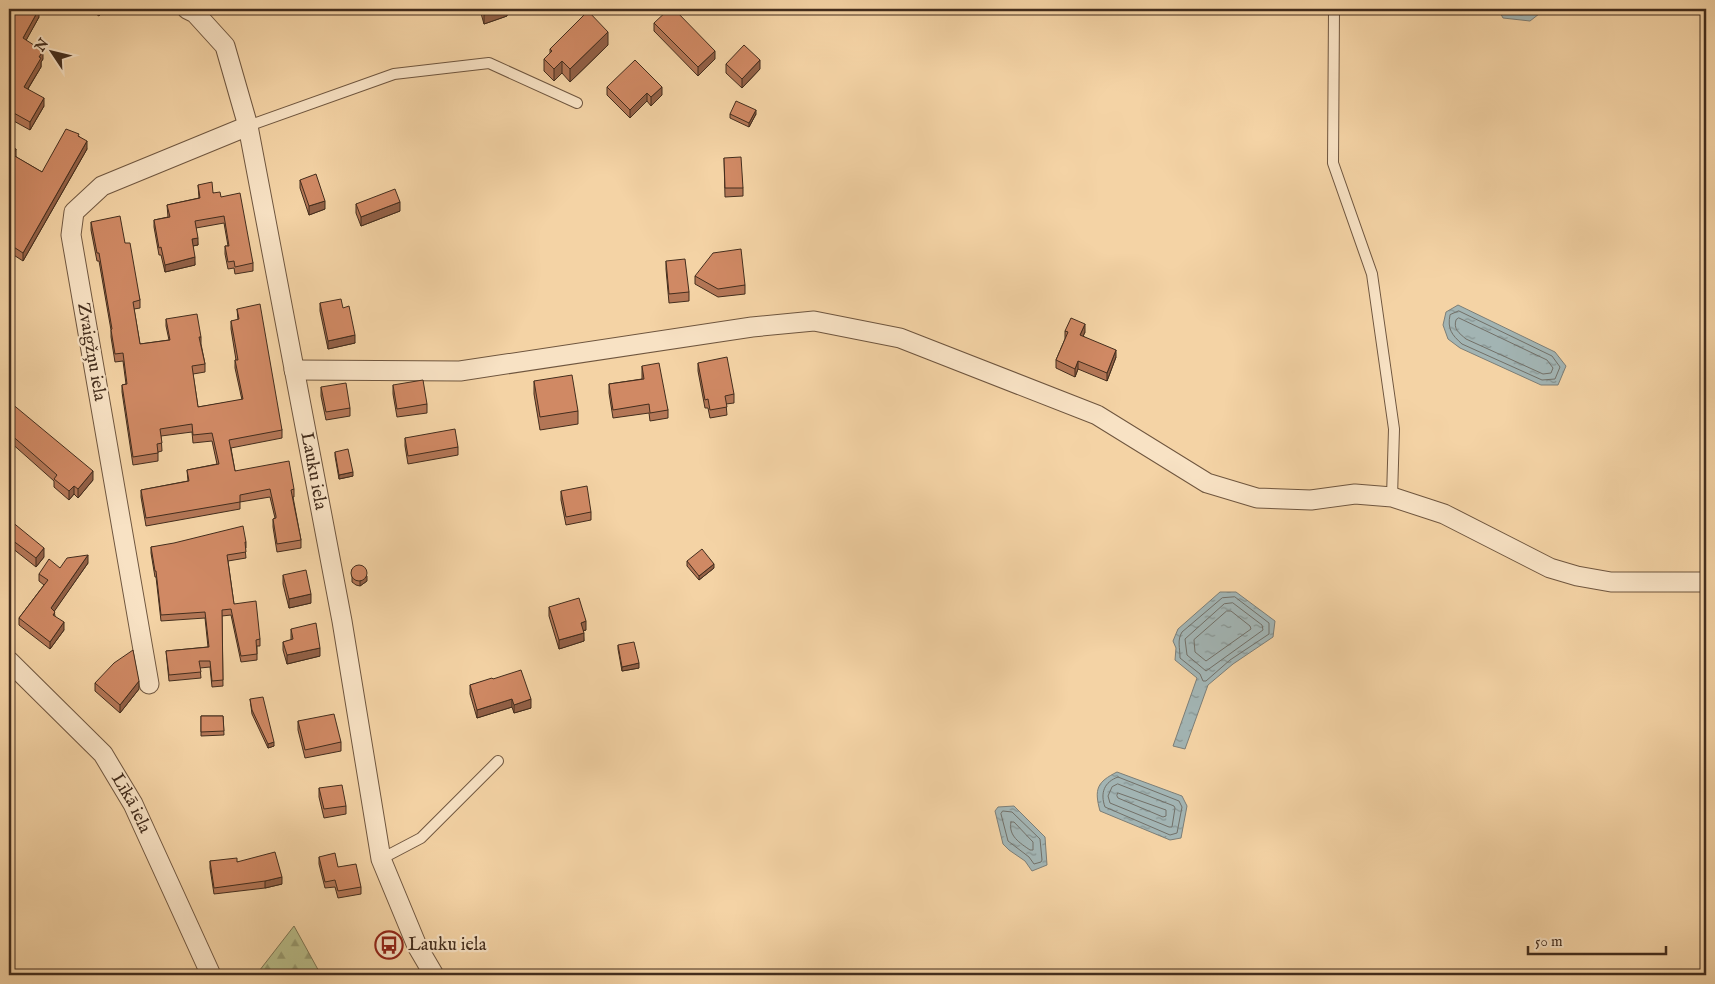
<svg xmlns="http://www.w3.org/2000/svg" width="1715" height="984" font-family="'IM FELL English',serif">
<defs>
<pattern id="forest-firs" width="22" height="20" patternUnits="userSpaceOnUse" patternTransform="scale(1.25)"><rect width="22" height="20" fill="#b8bd89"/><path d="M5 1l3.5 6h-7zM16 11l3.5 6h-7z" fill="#979a6f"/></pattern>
<pattern id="water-ripples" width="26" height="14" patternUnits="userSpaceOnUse" patternTransform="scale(1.25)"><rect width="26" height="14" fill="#a2b4b3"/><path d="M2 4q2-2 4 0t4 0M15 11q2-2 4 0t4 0" fill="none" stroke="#869391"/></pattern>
</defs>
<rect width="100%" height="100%" fill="#f4d3a5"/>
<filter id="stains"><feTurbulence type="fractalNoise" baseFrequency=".004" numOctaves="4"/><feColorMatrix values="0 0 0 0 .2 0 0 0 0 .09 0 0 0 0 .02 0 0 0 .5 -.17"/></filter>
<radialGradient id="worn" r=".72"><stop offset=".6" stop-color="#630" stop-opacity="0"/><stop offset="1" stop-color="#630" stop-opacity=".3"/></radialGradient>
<!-- forest -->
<path fill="url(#forest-firs)" stroke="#7e7553" d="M294,926L321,975H256Z"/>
<!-- water -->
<g fill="url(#water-ripples)" stroke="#7c7e77">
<path d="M1498,9H1541L1539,14L1530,21L1503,18Z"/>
<path d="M1458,305L1555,352L1566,366L1558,385H1541L1460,348L1448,339L1443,325L1446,312Z"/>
<path d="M1220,592H1236L1275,621L1273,637L1233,664L1208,685L1185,749L1173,746L1197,678L1175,660L1176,648L1173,641L1178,629Z"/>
<path d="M1117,772L1182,796L1187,806L1181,838L1170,840L1100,811C1094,789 1097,782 1117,772Z"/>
<path d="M1014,806L1045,837L1047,865L1032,871L1025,861L1009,850L1003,844L995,811L998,807Z"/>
</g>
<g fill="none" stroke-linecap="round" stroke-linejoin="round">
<!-- shore -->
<g stroke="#727068" stroke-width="1">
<path d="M1459,311L1552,356L1560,367L1555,379L1542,380L1462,344C1452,335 1447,329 1450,315Z"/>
<path d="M1459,318L1547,360L1553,368L1551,373L1543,374L1466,339C1459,333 1453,329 1456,320Z"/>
<path d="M1235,597L1269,623V634L1230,660L1206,681H1203L1200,674L1180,658C1180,648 1177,640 1182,632L1222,598Z"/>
<path d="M1233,603L1262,625L1263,630L1206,671L1187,655L1185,639L1224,604Z"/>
<path d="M1227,611H1231L1250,626L1251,629L1206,661L1195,652L1194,640Z"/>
<path d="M1118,777L1179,801L1182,807L1177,833L1170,835L1105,807C1100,793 1104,782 1118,777Z"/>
<path d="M1118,784L1174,806L1175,808L1172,827H1169L1110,803L1108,796L1112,787Z"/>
<path d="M1118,793L1166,810V816L1163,817L1118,798L1117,796Z"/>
<path d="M1003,811L1012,812L1040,839L1042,860L1041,862L1034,864L1029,857L1008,841L1001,814Z"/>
<path d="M1011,822H1014L1033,842V850H1030C1020,843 1008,836 1011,822Z"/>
</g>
<!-- lane casing -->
<g stroke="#6f563f" stroke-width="12">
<g id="lane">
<path d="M1334,9L1333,163L1372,274L1394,429L1392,497"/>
<path d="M248,126L394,74L489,63L577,103"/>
<path d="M381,859L421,838L498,761"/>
</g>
</g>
<!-- street casing -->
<g stroke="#6f563f" stroke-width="21">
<g id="street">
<path id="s1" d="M187,9L195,13L225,46L248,126L342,621L381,859L417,946L434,975"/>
<path d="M294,370L460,371L752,327L814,321L900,338L1097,415L1207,483L1257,498L1311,500L1355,494L1392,497L1444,514L1550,568L1577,576L1611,582H1706"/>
<path id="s2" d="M9,661L103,754L133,804L211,975"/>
<path d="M149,684L71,235L74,212L102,186L248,126"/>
</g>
</g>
<!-- lane -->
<use href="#lane" stroke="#f8e2c4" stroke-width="10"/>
<!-- street -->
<use href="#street" stroke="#f8e2c4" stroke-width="19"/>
</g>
<!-- wall -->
<g fill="#b37656" stroke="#432d1d">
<path d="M9,9L39,17L26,40L43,59L41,62V67L28,89L44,106L30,130L12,120L9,125Z"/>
<path d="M88,9H103L99,16Z"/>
<path d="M473,9H507V16L484,24L480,10Z"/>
<path d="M654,23L715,59L698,76L654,31Z"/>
<path d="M608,45L570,82L562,73L554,81L544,71V59L550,53V49Z"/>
<path d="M726,64L760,69L742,88L726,73Z"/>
<path d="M607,87L662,95L651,106L647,101L630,118L607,95Z"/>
<path d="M730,114H756L749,127L730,118Z"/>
<path d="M79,136L87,149L23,261L9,252V144L16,157L42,172Z"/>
<path d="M724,158L743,188V196L725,197Z"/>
<path d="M300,180L325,209L309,215L300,188Z"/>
<path d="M198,185L221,197L253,263V271L235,274L234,268L228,269L225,254V246H228L224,223L196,228L198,245L193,246L195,265L165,272L161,255H159L154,227V220L168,217L167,205L199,198Z"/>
<path d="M356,204L400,211L361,226L356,213Z"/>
<path d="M91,222L125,243L140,300V308L134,309L140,344L169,340L166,326V319L201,337V344L205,364V372L193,374L198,407L242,400L235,368V360H236L231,329V321L238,320L237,309L282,430V438L231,448L235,471L294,489V497H293L301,540V548L277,552L273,527V519L275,518L270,497L240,502V509L146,526L141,497V490L188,481L187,470L217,464L212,441L193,443L192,432L161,436L162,451L158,452V461L133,465L122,392V385L126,384L123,361L115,362L111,337V330L99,261H97L91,230Z"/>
<path d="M666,261L689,292V301L669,303L666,269Z"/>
<path d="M695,276L745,285V294L718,297L695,284Z"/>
<path d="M320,303L343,308L355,343L328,349L320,311Z"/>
<path d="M1065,331L1085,332L1083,336L1116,357L1107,381L1078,369L1075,377L1056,368V360L1065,339Z"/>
<path d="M698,363L734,394V403L726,404L727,415L710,418L708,408H705L698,371Z"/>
<path d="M642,366L668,410V418L650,421L649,413L613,418L609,393V384L642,379Z"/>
<path d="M534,381L578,411V424L540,430L534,394Z"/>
<path d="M393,385L427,404V413L397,417L393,394Z"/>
<path d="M321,387L350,408V416L326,420L321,396Z"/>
<path d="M9,406L93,480L78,498L74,494L69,500L54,487V481L9,441Z"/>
<path d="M405,438L458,447V455L408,464L405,446Z"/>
<path d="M335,452L353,476L339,479L335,456Z"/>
<path d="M561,491L591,512V520L566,525L561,500Z"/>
<path d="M9,523L44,557L36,567L12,548L9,552Z"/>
<path d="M246,542V548H245L246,558L228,561L234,604L260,639V646H257V660L241,662L231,615L222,616L223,686L212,687L210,667L200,668L201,678L169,681L166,651L208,647L205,618L161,621L156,577H155L151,553V547Z"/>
<path d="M687,561L714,568L699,580L687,566Z"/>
<path d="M88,563L54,611L55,616L64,630L50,649L19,625V618L44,585L39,581V574L60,568Z"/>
<path d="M352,569L367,581L360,586L356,585L352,582Z"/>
<path d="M283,575L311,603L289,608L283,584Z"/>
<path d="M549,607L586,630L583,631L584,641L559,649L549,616Z"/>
<path d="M291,629L320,656L287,664L283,650V642L291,640Z"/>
<path d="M618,645L639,668L622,671L618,649Z"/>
<path d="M493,679L531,708L514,713L512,707L477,718L470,694V685Z"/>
<path d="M95,683L139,689L120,713L95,691Z"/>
<path d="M250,699L274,746L268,748L252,714Z"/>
<path d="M201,716H223L224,735L201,736Z"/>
<path d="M298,721L341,742V751L305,758L298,730Z"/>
<path d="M319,788L346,806V814L324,818L319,797Z"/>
<path d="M319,857L338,867L361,887V894L338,898L335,887L325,888L319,864Z"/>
<path d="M210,861L237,862L282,884L265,888L214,894L210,868Z"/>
</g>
<!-- shaded-wall -->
<g fill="#926046" stroke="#432d1d">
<path d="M39,9V17L23,46V38Z"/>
<path d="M99,9H103L99,16Z"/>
<path d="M503,9H507V16L484,24V15Z"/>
<path d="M608,32V45L570,82V69Z"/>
<path d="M43,51V59L41,62V67L24,95V87L39,57Z"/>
<path d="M715,51V59L698,76V67Z"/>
<path d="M760,60V69L742,88V79Z"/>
<path d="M562,61V73L554,81V69Z"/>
<path d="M662,87V95L651,106V97Z"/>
<path d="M647,93V101L630,118V110Z"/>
<path d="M44,98V106L30,130V122Z"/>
<path d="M756,110V114L749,127V123Z"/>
<path d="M12,112V120L9,125V117Z"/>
<path d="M87,141V149L23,261V253Z"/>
<path d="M16,149V157L13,155Z"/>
<path d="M325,201V209L309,215V206Z"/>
<path d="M400,202V211L361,226V217Z"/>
<path d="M198,238V245L192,246V239Z"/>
<path d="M195,257V265L165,272V265Z"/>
<path d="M1085,324V332L1080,343V335Z"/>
<path d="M355,335V343L328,349V341Z"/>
<path d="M1116,350V357L1107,381V373Z"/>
<path d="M1078,361V369L1075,377V369Z"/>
<path d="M93,471V480L78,498V489Z"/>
<path d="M353,472V476L339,479V475Z"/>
<path d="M74,486V494L69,500V491Z"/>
<path d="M12,540V548L9,552V543Z"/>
<path d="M44,548V557L36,567V558Z"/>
<path d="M88,555V563L51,616V608Z"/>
<path d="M714,564V568L699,580V576Z"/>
<path d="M367,576V581L360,586V581Z"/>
<path d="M311,594V603L289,608V599Z"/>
<path d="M586,621V630L581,631V623Z"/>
<path d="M64,622V630L50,649V642Z"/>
<path d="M584,633V641L559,649V640Z"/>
<path d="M320,648V656L287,664V655Z"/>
<path d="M639,663V668L622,671V667Z"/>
<path d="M139,681V689L120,713V705Z"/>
<path d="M512,699V707L477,718V710Z"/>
<path d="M531,699V708L514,713V705Z"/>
<path d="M274,742V746L268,748V744Z"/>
<path d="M282,877V884L265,888V881Z"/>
</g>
<!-- building -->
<g fill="#d08964" stroke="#432d1d">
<path d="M9,9H39L23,38L43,51L39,57L41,58L24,87L44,98L30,122L12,112L9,117Z"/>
<path d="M482,9H503L484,15Z"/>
<path d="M669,9H674L715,51L698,67L654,23Z"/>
<path d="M588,11L608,32L570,69L562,61L554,69L544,59L552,51L550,49Z"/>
<path d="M744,45L760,60L742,79L726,64Z"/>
<path d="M635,60L662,87L651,97L647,93L630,110L607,87Z"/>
<path d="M736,101L756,110L749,123L730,114Z"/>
<path d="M66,129L79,134L78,136L87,141L23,253L9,244V144L16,149L13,155L42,172Z"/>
<path d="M741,157L743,188H725L724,158Z"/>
<path d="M316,174L325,201L309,206L300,180Z"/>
<path d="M212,182L213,193L220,192L221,197L240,193L253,263L235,267L234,261L228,262L225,246H229L224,216L195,221L198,238L192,239L195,257L165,265L161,247L159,248L154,220L170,217L167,205L200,198L198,185Z"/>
<path d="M395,189L400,202L361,217L356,204Z"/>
<path d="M120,216L125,243H130L140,300L133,302L140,344L170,340L166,319L197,314L201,337H199L205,364L192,366L198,407L243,399L235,360H238L231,321L239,319L237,309L260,304L282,430L229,440L235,471L289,461L294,489L291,490L301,540L277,544L273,519L276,518V516L270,489L240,495V502L146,518L141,490L189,481L187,470L219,464L212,433L193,435L192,424L160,429L162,443L157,444L158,453L133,457L122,385L127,384L123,353L115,354L111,330L112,329L99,253H97L91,222Z"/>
<path d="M741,249L745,285L718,289L695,276L713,253Z"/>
<path d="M685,259L689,292L669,294L666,261Z"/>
<path d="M341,299L343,308L349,306L355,335L328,341L320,303Z"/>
<path d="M1071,318L1085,324L1080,335L1116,350L1107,373L1078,361L1075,369L1056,360L1068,332L1065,331Z"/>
<path d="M727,357L734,394L725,396L727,407L710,410L708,399L705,400L698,363Z"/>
<path d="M659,363L668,410L650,413L649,404L613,410L609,384L644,379L642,366Z"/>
<path d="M572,375L578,411L540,417L534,381Z"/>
<path d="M423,380L427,404L397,409L393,385Z"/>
<path d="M346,383L350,408L326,412L321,387Z"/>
<path d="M11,403L93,471L78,489L74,486L69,491L54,479L57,475L9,433V406Z"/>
<path d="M455,429L458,447L408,456L405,438Z"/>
<path d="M348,449L353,472L339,475L335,452Z"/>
<path d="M587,486L591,512L566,517L561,491Z"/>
<path d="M11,521L44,548L36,558L12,540L9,543V523Z"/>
<path d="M243,526L246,542H245L246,552L227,555L234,604L256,601L260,639L256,640L257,654L241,656L231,609L222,610L223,680L212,681L210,661H199L201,672L169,675L166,651L209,647L205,612L161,615L156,571H155L151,547L174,543Z"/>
<path d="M702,549L714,564L699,576L687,561Z"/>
<path d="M88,555L51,608L55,612L53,615L64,622L50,642L19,618L48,580L39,574L49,559L60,568L67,558Z"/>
<circle cx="359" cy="573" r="8"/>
<path d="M306,570L311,594L289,599L283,575Z"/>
<path d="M579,598L586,621L581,623L584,633L559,640L549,607Z"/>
<path d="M316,623L320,648L287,655L283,642L293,639L291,629Z"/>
<path d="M634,642L639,663L622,667L618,645Z"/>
<path d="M133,650L139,681L120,705L95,683L114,663Z"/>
<path d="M521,670L531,699L514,705L512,699L477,710L470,685L492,678L493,679Z"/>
<path d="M263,697L274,742L268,744L252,710L250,699Z"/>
<path d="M334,714L341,742L305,750L298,721Z"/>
<path d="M201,716H223L224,731L201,732Z"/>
<path d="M342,785L346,806L324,809L319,788Z"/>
<path d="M275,852L282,877L265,881L214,888L210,861L237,858V862Z"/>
<path d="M335,853L338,867L356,864L361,887L338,891L335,880L325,882L319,857Z"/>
</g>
<!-- icons -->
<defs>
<g id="bus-ring" transform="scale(1.4375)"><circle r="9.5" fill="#f8e2c4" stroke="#8f2418" stroke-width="1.5"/><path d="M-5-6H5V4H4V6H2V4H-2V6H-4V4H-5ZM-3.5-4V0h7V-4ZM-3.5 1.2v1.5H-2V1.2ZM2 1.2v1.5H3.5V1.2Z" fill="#8f2418"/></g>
</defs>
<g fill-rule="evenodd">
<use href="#bus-ring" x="389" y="945"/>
</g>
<g text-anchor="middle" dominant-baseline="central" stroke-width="4.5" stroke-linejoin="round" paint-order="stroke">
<!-- street labels -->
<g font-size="18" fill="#432d1d" stroke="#f8e2c4">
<text transform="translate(91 352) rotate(80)">Zvaigžņu iela</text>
<text stroke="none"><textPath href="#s1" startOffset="488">Lauku iela</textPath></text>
<text stroke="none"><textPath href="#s2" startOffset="189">Līkā iela</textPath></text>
</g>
<!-- poi labels -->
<g font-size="18" fill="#432d1d" stroke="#f8e2c4" text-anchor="start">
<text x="408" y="945">Lauku iela</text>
</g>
</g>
<!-- margin -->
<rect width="1715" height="984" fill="none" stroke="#f4d3a5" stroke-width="30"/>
<rect x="10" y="10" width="1695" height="964" fill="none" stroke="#432d1d" stroke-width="2.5"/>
<rect x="15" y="15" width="1685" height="954" fill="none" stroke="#432d1d"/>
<!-- north arrow -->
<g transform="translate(52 52) rotate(305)" stroke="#f8e2c4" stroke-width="4" paint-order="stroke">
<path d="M0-4L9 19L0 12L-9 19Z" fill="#432d1d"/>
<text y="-8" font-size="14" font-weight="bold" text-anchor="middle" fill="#432d1d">N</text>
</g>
<!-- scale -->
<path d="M1528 946v8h138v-8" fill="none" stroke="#432d1d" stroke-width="2.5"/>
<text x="1535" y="946" font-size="15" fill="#432d1d" stroke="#f8e2c4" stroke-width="4" paint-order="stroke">50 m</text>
<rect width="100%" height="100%" filter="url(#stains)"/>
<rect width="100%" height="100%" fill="url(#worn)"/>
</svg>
